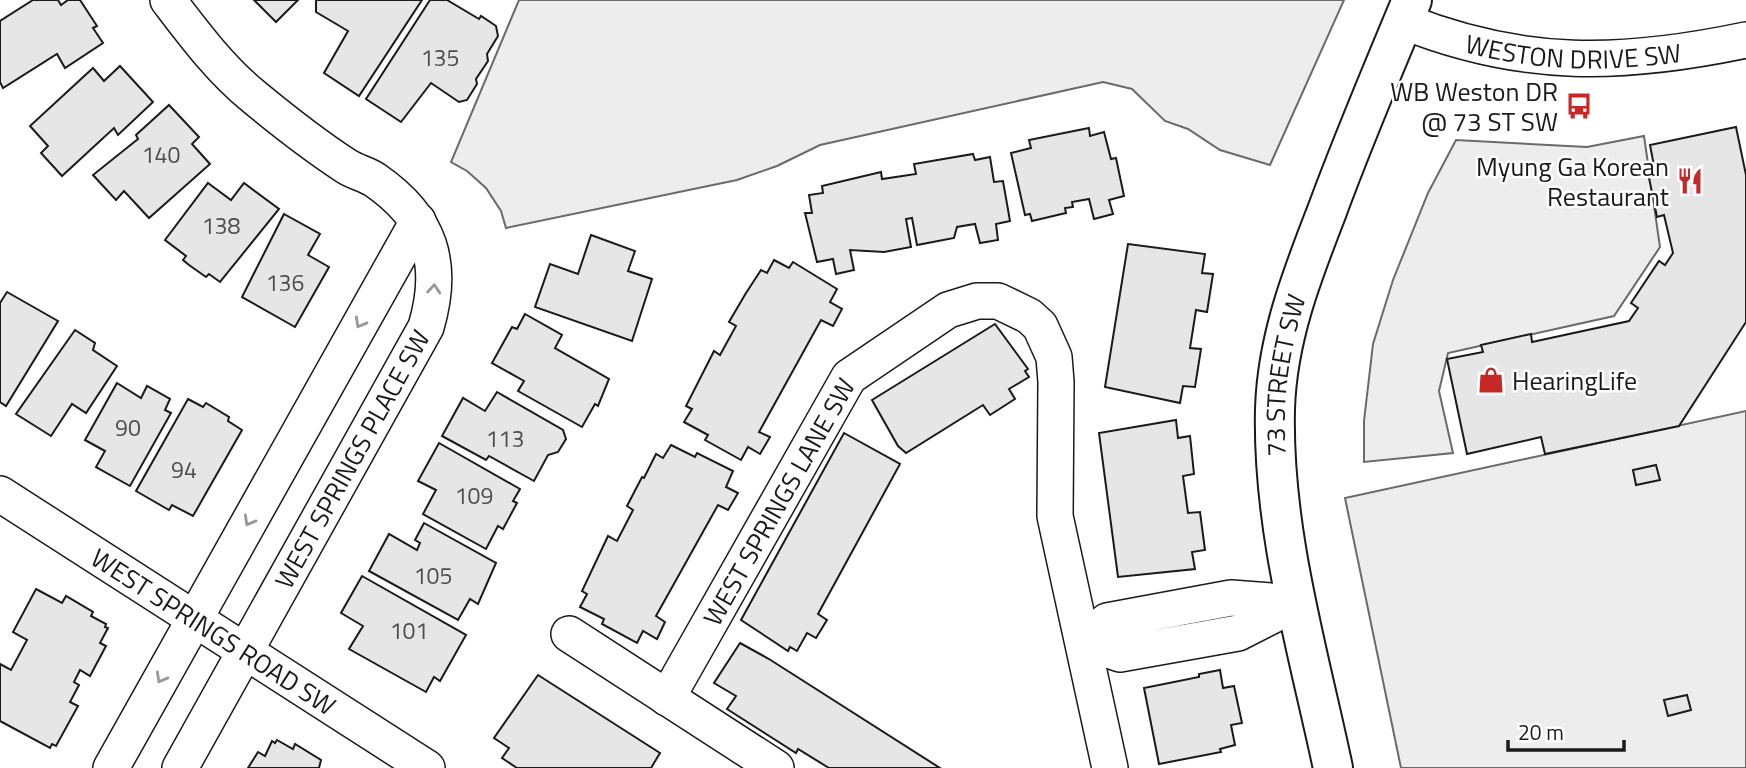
<svg xmlns="http://www.w3.org/2000/svg" width="1746" height="768" font-family="'Titillium Web',sans-serif">
<rect width="100%" height="100%" fill="#fff"/>
<!-- built -->
<g fill="#ededed" stroke="#6a6a6a" stroke-width="2">
<path d="M519,0H1344L1270,165L1220,150L1188,129L1165,121L1132,89L1103,82L820,145L777,166L737,180L506,228L501,211L486,188L467,171L451,162Z"/>
<path d="M1644,136L1660,247L1614,316L1448,353L1439,391L1453,453L1364,462V421L1373,344L1393,280L1428,193L1456,140L1587,147Z"/>
<path d="M1746,411V768H1401L1345,498Z"/>
</g>
<!-- building -->
<g fill="#e6e6e6" stroke="#1a1a1a" stroke-width="2">
<path d="M33,0H58L61,5L68,0H80L97,26L93,28L103,43L65,68L57,54L3,88L0,82V21Z"/>
<path d="M254,0H298L276,22Z"/>
<path d="M316,0H422L359,96L324,73L348,31L316,12Z"/>
<path d="M430,0H447L479,19L481,16L496,26L498,36L487,54L488,61L476,79L477,84L467,100L459,102L431,83L401,122L366,99Z"/>
<path d="M120,66L153,102L118,135L114,128L62,176L41,153L48,146L30,126L93,68L104,81Z"/>
<path d="M169,105L199,137L192,144L210,164L149,218L124,191L116,200L93,175L138,139L136,135Z"/>
<path d="M1736,127L1746,175V322L1679,426L1545,454L1541,437L1467,454L1447,359L1483,352L1481,345L1531,334L1532,342L1629,321L1638,308L1631,303L1659,261L1665,265L1673,253L1664,215L1657,217L1647,168L1654,166L1650,145Z"/>
<path d="M1089,128L1090,136L1104,132L1111,159L1116,158L1124,196L1109,200L1113,214L1094,219L1089,199L1072,202L1073,207L1065,208L1066,213L1032,221L1030,214L1025,215L1011,153L1031,148L1029,140Z"/>
<path d="M973,154L975,160L990,157L994,182L1003,181L1010,221L996,224L998,240L980,243L975,224L957,227L954,238L917,245L912,218L906,219L911,247L884,252L850,250L854,270L836,274L833,259L817,262L805,213H812L809,195L823,193L822,186L881,172L882,179L916,174L914,164Z"/>
<path d="M208,183L231,200L244,183L279,209L220,282L209,274L206,277L189,265L183,260L186,256L165,240Z"/>
<path d="M284,214L320,234L308,255L329,267L295,327L242,297Z"/>
<path d="M591,235L635,251L628,271L652,279L632,341L535,307L550,264L578,274Z"/>
<path d="M1128,244L1205,254L1202,273L1213,274L1207,312L1196,310L1190,348L1201,349L1195,387L1183,386L1180,403L1105,387Z"/>
<path d="M774,260L789,268L793,262L837,289L830,302L842,309L833,326L821,320L759,432L770,437L760,454L748,447L741,460L705,440L708,435L684,422L692,409L686,406L714,351L720,355L736,326L729,322L746,293L761,270L767,273Z"/>
<path d="M7,292L58,321L6,406L0,402V303Z"/>
<path d="M525,314L562,335L555,348L609,379L598,406L595,404L582,427L518,391L524,381L492,363L512,327L517,329Z"/>
<path d="M995,324L1028,369L1025,371L1029,377L1009,389L1015,399L990,415L983,405L906,453L898,446L872,400Z"/>
<path d="M75,330L95,343L93,350L117,366L86,413L72,404L51,436L16,414Z"/>
<path d="M117,383L141,398L147,386L170,399L165,410L171,413L130,486L96,467L105,451L85,440Z"/>
<path d="M497,392L563,430L566,439L558,452L548,455L534,481L489,456L486,460L442,436L463,398L485,411Z"/>
<path d="M188,399L203,407L206,403L229,417L228,421L242,430L193,516L172,505L169,510L136,491Z"/>
<path d="M1176,420L1178,438L1190,436L1194,474L1183,476L1188,513L1200,512L1205,550L1192,552L1195,569L1118,577L1099,433Z"/>
<path d="M844,433L900,464L818,614L827,620L816,638L807,633L797,651L790,647L788,651L741,620Z"/>
<path d="M439,443L520,489L513,501L517,503L503,529L498,526L486,549L423,514L436,490L418,481Z"/>
<path d="M671,445L695,457L697,453L733,471L726,487L738,493L728,510L718,505L656,616L665,622L657,639L643,631L637,643L602,624L604,619L580,607L587,594L582,591L608,536L617,541L633,510L627,506L642,477L644,478L656,454L663,458Z"/>
<path d="M1656,465L1660,480L1636,485L1633,470Z"/>
<path d="M424,523L496,563L478,604L470,599L458,620L369,571L389,534L417,550L420,543L415,540Z"/>
<path d="M362,576L466,635L440,681L434,677L426,692L349,649L363,626L341,613Z"/>
<path d="M36,589L62,603L66,596L93,612L91,616L106,624L105,627L108,628L100,643L106,646L90,676L80,670L74,682L79,685L70,702L78,706L56,746L52,744L50,748L0,721V664L11,670L27,640L13,632Z"/>
<path d="M740,643L769,659L940,768H829L798,749L796,753L727,709L736,696L714,683Z"/>
<path d="M1220,670L1223,688L1234,686L1242,723L1231,725L1235,745L1220,749L1221,752L1159,764L1144,688L1199,677V674Z"/>
<path d="M538,675L660,753L651,768H517L502,758L509,748L494,738Z"/>
<path d="M1687,695L1691,710L1668,716L1664,700Z"/>
<path d="M277,740L293,749L295,744L321,760L319,768H248L258,752L265,756L272,741L275,743Z"/>
</g>
<g fill="none" stroke-linecap="round" stroke-linejoin="round">
<!-- minor casing -->
<g stroke="#1a1a1a" stroke-width="38">
<g id="minor">
<path d="M168,0C194,34 220,69 253,96C282,120 314,145 346,166C355,172 366,174 375,180C430,218 445,263 426,327L180,768"/>
<path id="s1" d="M1403,21C1523,69 1622,66 1746,40"/>
<path id="s2" d="M0,494L427,768"/>
<path d="M1231,598L1297,603L1238,633L1120,654L1084,642L1107,621Z"/>
<path d="M569,634L776,768"/>
<path id="s3" d="M667,698L849,377L948,310L977,301H998L1029,316L1040,326L1054,357L1056,382L1055,516L1110,768"/>
<path d="M111,768L418,221"/>
</g>
</g>
<!-- tertiary casing -->
<g stroke="#1a1a1a" stroke-width="42">
<g id="tertiary">
<path id="s4" d="M1333,768C1308,650 1272,530 1275,409C1277,339 1302,275 1327,211C1353,140 1383,70 1412,0"/>
</g>
</g>
<!-- minor -->
<use href="#minor" stroke="#fff" stroke-width="35"/>
<!-- tertiary -->
<use href="#tertiary" stroke="#fff" stroke-width="38"/>
</g>
<!-- one-way arrows -->
<defs><path id="oneway-chevron" d="M-2-3.5L2.5 0L-2 3.5" fill="none" stroke-width="1.6" stroke-linecap="round" stroke-linejoin="round" transform="scale(1.75)"/></defs>
<g stroke="#989898">
<use href="#oneway-chevron" transform="translate(434 289) rotate(-85)"/>
<use href="#oneway-chevron" transform="translate(360 323) rotate(119)"/>
<use href="#oneway-chevron" transform="translate(249 521) rotate(119)"/>
<use href="#oneway-chevron" transform="translate(161 678) rotate(119)"/>
</g>
<!-- icons -->
<defs>
<g id="bus-bare" transform="scale(2.1)"><path d="M-5-6H5V4H4V6H2V4H-2V6H-4V4H-5ZM-3.5-4V0h7V-4ZM-3.5 1.2v1.5H-2V1.2ZM2 1.2v1.5H3.5V1.2Z" fill="#c62828" stroke="#fff" stroke-width="2.5" paint-order="stroke"/></g>
<g id="restaurant-bare" transform="scale(2.1)"><path d="M-5-6h1v4h1v-4h1v4h1v-4h1v5L-1.5 .5V6h-2V.5L-5-1ZM5-6V6H3V1.5H1.5Q1.5-4 5-6Z" fill="#c62828" stroke="#fff" stroke-width="2.5" paint-order="stroke"/></g>
<g id="shop-bare" transform="scale(2.1)"><path d="M-5-2.5h2.3a2.7 3.5 0 0 1 5.4 0H5L5.5 6h-11ZM-1.5-2.5h3a1.5 2.3 0 0 0-3 0Z" fill="#c62828" stroke="#fff" stroke-width="2.5" paint-order="stroke"/></g>
</defs>
<g fill-rule="evenodd">
<use href="#bus-bare" x="1579" y="106"/>
<use href="#restaurant-bare" x="1690" y="181"/>
<use href="#shop-bare" x="1491" y="380"/>
</g>
<g text-anchor="middle" dominant-baseline="central" stroke-width="5" stroke-linejoin="round" paint-order="stroke">
<!-- number labels -->
<g font-size="23" fill="#4d4d4d">
<text x="440" y="57">135</text>
<text x="161" y="154">140</text>
<text x="221" y="225">138</text>
<text x="285" y="282">136</text>
<text x="128" y="427">90</text>
<text x="505" y="438">113</text>
<text x="184" y="469">94</text>
<text x="474" y="495">109</text>
<text x="433" y="575">105</text>
<text x="409" y="630">101</text>
</g>
<!-- street labels -->
<g font-size="26" fill="#1a1a1a" stroke="#fff">
<text stroke="none"><textPath href="#s1" startOffset="175">WESTON DRIVE SW</textPath></text>
<text stroke="none"><textPath href="#s4" startOffset="399">73 STREET SW</textPath></text>
<text transform="translate(352 459) rotate(-61)">WEST SPRINGS PLACE SW</text>
<text stroke="none"><textPath href="#s3" startOffset="226">WEST SPRINGS LANE SW</textPath></text>
<text stroke="none"><textPath href="#s2" startOffset="254">WEST SPRINGS ROAD SW</textPath></text>
</g>
<!-- poi labels -->
<g font-size="26" fill="#1a1a1a" stroke="#fff" text-anchor="end">
<text x="1558" y="91">WB Weston DR<tspan x="1558" dy="30">@ 73 ST SW</tspan></text>
<text x="1669" y="166">Myung Ga Korean<tspan x="1669" dy="30">Restaurant</tspan></text>
<text x="1512" y="380" text-anchor="start">HearingLife</text>
</g>
</g>
<!-- scale -->
<path d="M1508 740v10h116v-10" fill="none" stroke="#1a1a1a" stroke-width="3.5"/>
<text x="1518" y="740" font-size="21" fill="#1a1a1a" stroke="#ffffff" stroke-width="5" paint-order="stroke">20 m</text>
</svg>
